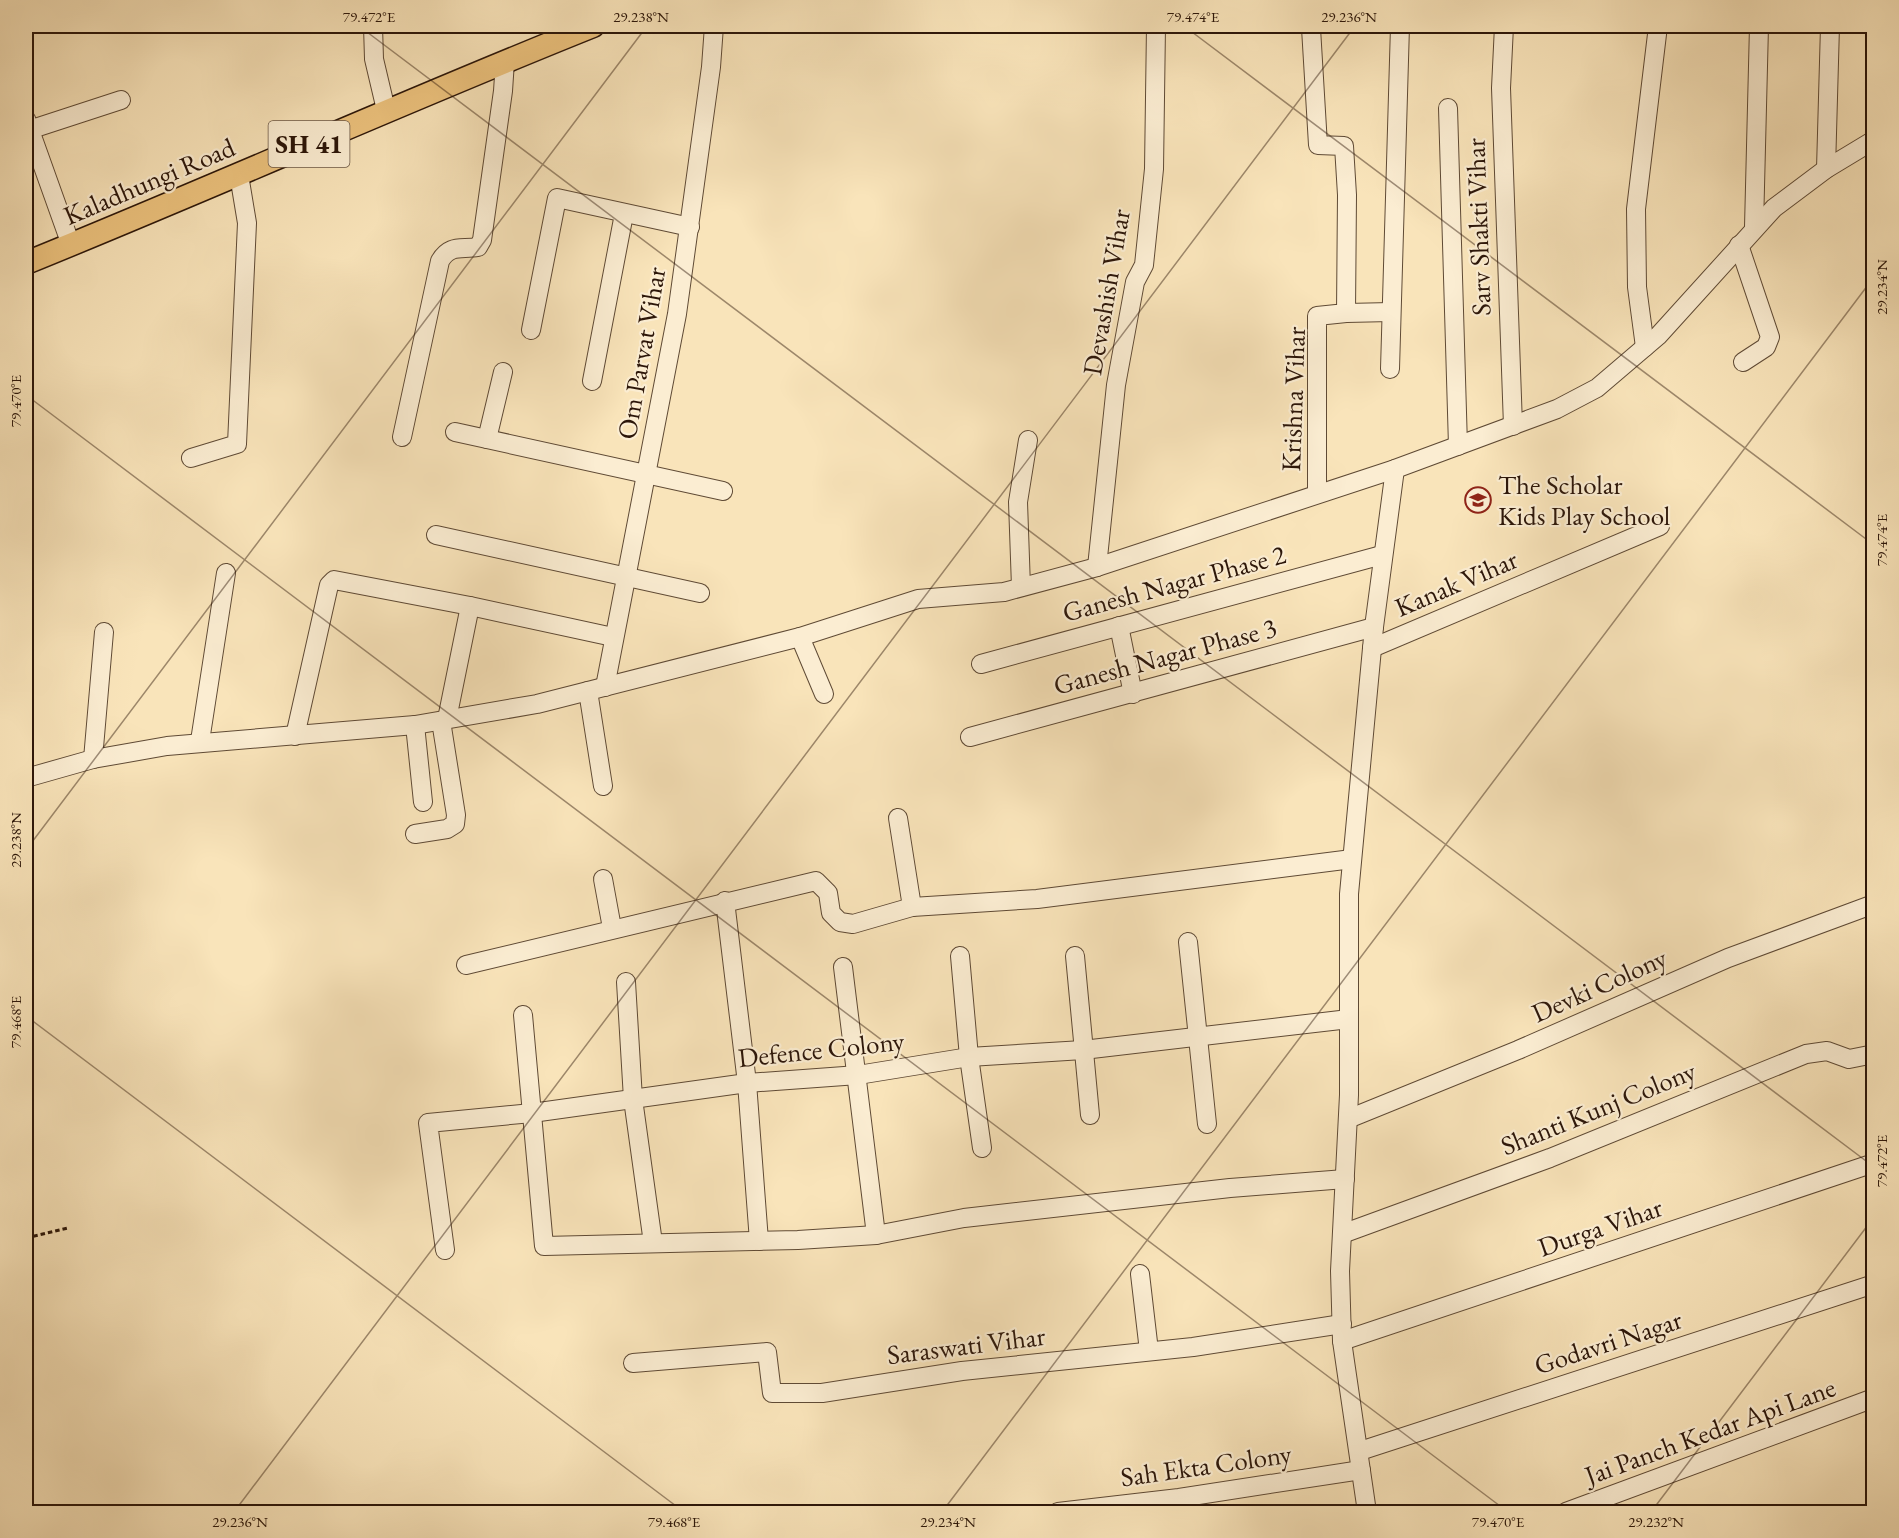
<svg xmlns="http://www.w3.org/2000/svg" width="1899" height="1538" font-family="'EB Garamond',serif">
<rect width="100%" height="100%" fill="#f9e4ba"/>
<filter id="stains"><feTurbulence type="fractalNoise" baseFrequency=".00333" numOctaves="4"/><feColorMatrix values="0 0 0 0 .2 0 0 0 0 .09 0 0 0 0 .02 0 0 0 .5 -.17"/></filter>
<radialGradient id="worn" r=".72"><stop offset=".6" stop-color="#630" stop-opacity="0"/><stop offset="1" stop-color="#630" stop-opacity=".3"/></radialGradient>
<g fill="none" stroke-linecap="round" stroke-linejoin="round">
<!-- minor casing -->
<g stroke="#5f4a35" stroke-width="20">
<g id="minor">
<path d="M373,26L374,59L386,110"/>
<path d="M1504,26L1501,88L1513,426"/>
<path d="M1311,28L1318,145L1344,146L1347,195L1346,313L1317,316V494"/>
<path d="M1448,108L1458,446"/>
<path d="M26,119L71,245"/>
<path d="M29,130L121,100"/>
<path d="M1826,169L1830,26"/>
<path d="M1754,227L1759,26"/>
<path d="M1739,245L1770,337L1766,347L1743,362"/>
<path d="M1346,313L1391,312"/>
<path d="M531,330L557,198L690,227"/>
<path d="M1645,347L1637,287L1636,209L1658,26"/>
<path d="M1390,369L1400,26"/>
<path d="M592,381L624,214"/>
<path d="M455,432L723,491"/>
<path d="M402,437L440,261C450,244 461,250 478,247L482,240L503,91L505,61"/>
<path d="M487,439L503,372"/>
<path d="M191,458L237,444L247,223L239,175"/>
<path d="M436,535L700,593"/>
<path d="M1097,567L1116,385L1135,282L1144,265L1154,169L1156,26"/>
<path d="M1021,587L1018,502L1028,440"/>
<path d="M1119,626L1133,694"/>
<path d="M800,637L824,694"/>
<path d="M1372,648L1660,526"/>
<path d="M981,664L1382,555"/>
<path d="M605,687L677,314L711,67L714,26"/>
<path d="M588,691L603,786"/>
<path d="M447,719L470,606"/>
<path d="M415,725L423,802"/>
<path d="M295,736L329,585L334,580L470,606L613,637"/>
<path d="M970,737L1374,627"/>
<path d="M200,741L226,573"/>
<path d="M93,759L104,632"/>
<path d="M26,778L93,759L167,746L415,725L537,704L800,637L918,599L1004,592L1097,567L1395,469L1557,409L1597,388L1658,336L1774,208L1826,169L1874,140"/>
<path d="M898,818L912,907"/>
<path d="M415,834L447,829L455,824L456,815L441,721"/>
<path d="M603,879L612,928"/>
<path d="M725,901L747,1083L759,1241"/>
<path d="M1188,942L1207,1124"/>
<path d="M960,956L969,1057L982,1148"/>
<path d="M1075,956L1090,1115"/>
<path d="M466,965L816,881L828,893L831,913L840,922L853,924L912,907L1037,899L1352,859"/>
<path d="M843,967L876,1235"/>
<path d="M626,982L633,1099L653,1243"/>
<path d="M523,1015L544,1246L798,1240L876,1235L964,1218L1230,1188L1345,1179"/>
<path d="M1348,1119L1518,1050L1728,958L1874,904"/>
<path d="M1342,1234L1550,1158L1806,1054L1827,1051L1849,1059L1874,1054"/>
<path d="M445,1250L428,1123L532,1113L747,1083L858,1075L969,1057L1083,1050L1349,1019"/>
<path d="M1140,1274L1149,1351"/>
<path d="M1342,1341L1874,1163"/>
<path d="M633,1363L767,1352L772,1393H822L962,1371L1193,1347L1342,1324"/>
<path d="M1360,1451L1874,1284"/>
<path d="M1058,1512L1179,1498L1361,1470"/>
<path d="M1367,1512L1342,1341L1340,1271L1349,1095V894L1374,627L1395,469"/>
<path d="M1566,1512L1874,1398"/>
</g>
</g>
<!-- major casing -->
<g stroke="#2c1609" stroke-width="25">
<path id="major" d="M26,263C216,186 403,102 593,26"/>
</g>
<!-- path -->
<path stroke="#2c1609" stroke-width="3" stroke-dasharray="4.5 3" stroke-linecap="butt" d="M26,1238L68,1228"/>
<!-- minor -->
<use href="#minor" stroke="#fbedd2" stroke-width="18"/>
<!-- major -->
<use href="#major" stroke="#ecc27d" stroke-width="22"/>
</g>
<!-- ticks -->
<path fill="none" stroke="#2c1609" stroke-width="1.5" stroke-opacity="0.45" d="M359,26L1874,1167M1184,26L1874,545M26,395L1508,1512M26,850L647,26M26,1016L684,1512M234,1512L1355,26M942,1512L1874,277M1651,1512L1874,1217"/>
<!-- icons -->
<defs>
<g id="school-ring" transform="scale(1.35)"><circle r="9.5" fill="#fbedd2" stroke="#8f2418" stroke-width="1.5"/><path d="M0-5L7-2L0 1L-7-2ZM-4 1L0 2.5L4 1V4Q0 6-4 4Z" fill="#8f2418"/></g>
</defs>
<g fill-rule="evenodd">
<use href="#school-ring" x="1478" y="500"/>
</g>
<g text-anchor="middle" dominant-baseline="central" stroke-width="4.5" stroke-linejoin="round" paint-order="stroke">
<!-- shield labels -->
<rect fill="#fbedd2" stroke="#6a5645" stroke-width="1.5" x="268.5" y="121" width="81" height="46" rx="4.5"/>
<g font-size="26" font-weight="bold" fill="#2c1609">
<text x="309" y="144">SH 41</text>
</g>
<!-- street labels -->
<g font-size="27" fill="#2c1609" stroke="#fbedd2">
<text transform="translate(149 181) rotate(-23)">Kaladhungi Road</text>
<text transform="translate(1478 227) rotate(-92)">Sarv Shakti Vihar</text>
<text transform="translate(1106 292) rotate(-80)">Devashish Vihar</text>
<text transform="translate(641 353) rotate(-80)">Om Parvat Vihar</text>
<text transform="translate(1293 399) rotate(-88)">Krishna Vihar</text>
<text transform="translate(1174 583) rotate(-15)">Ganesh Nagar Phase 2</text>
<text transform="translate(1456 583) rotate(-23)">Kanak Vihar</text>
<text transform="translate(1165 656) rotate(-15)">Ganesh Nagar Phase 3</text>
<text transform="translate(1599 985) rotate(-24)">Devki Colony</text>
<text transform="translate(821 1049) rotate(-6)">Defence Colony</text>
<text transform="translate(1598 1108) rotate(-22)">Shanti Kunj Colony</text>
<text transform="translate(1600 1227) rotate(-19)">Durga Vihar</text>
<text transform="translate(1608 1342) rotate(-18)">Godavri Nagar</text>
<text transform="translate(966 1345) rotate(-7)">Saraswati Vihar</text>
<text transform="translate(1710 1431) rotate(-20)">Jai Panch Kedar Api Lane</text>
<text transform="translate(1206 1465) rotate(-8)">Sah Ekta Colony</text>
</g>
<!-- poi labels -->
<g font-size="27" fill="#2c1609" stroke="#fbedd2" text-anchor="start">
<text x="1498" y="484">The Scholar<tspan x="1498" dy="31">Kids Play School</tspan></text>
</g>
</g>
<!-- margin -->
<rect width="1899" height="1538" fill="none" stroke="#f9e4ba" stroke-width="66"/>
<rect x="33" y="33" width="1833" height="1472" fill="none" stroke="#2c1609" stroke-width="2"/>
<g font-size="15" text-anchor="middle" fill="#2c1609">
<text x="369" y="22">79.472°E</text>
<text x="641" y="22">29.238°N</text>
<text x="1193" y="22">79.474°E</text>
<text x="1349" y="22">29.236°N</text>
<text transform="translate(1882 287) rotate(-90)" y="5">29.234°N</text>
<text transform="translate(16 401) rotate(-90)" y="5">79.470°E</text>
<text transform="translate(1882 540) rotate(-90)" y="5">79.474°E</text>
<text transform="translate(16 840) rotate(-90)" y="5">29.238°N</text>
<text transform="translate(16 1022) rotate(-90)" y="5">79.468°E</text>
<text transform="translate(1882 1161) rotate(-90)" y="5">79.472°E</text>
<text x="240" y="1527">29.236°N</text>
<text x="674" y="1527">79.468°E</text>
<text x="948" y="1527">29.234°N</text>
<text x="1498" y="1527">79.470°E</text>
<text x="1656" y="1527">29.232°N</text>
</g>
<rect width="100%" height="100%" filter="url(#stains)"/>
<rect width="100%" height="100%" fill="url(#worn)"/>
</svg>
